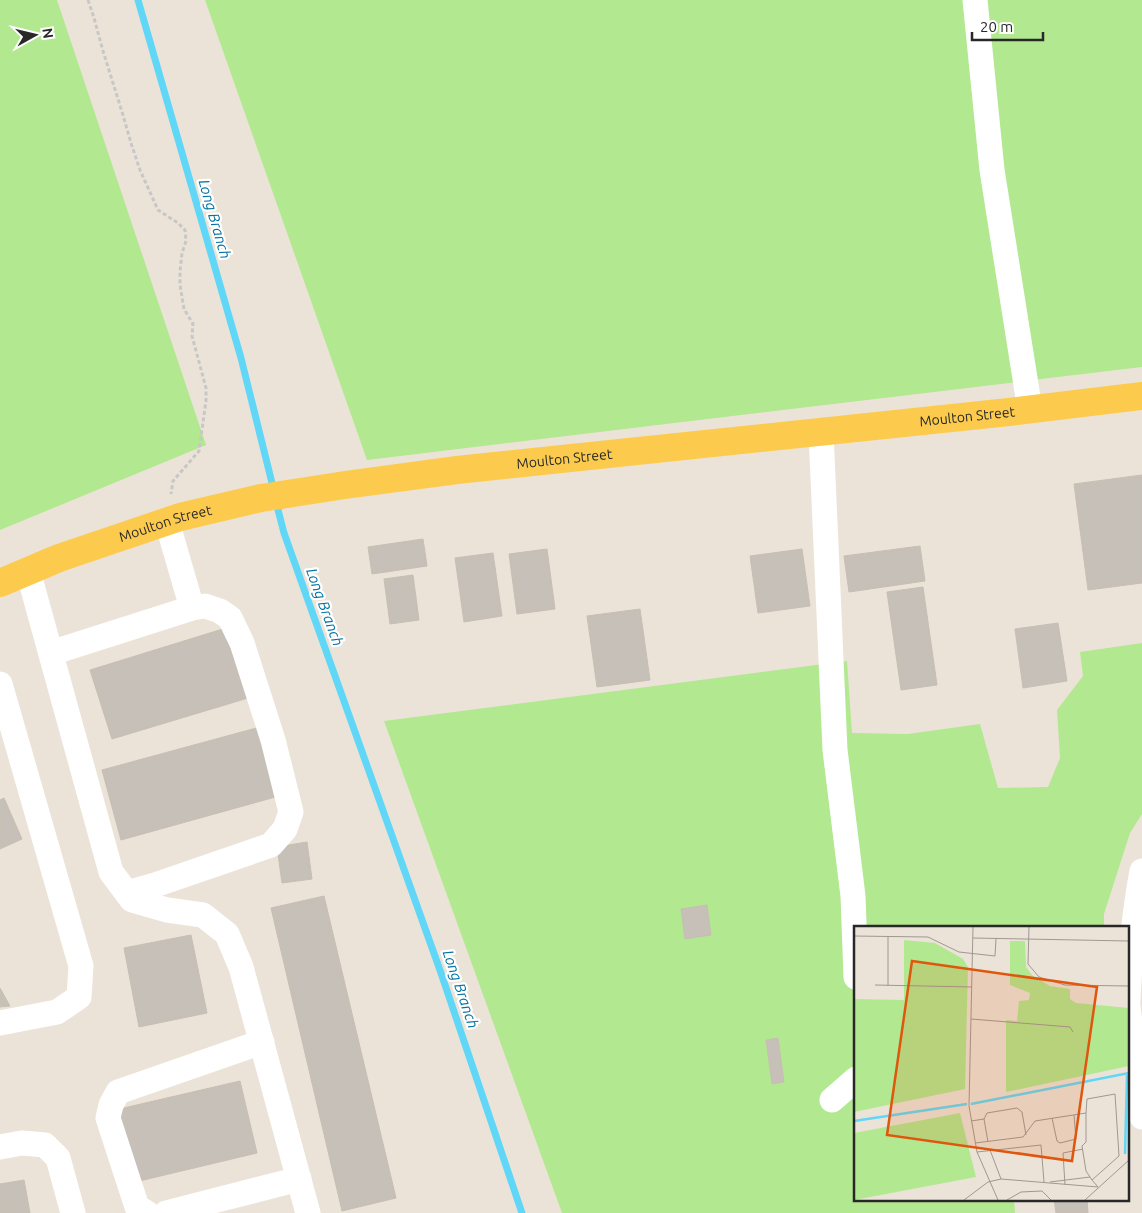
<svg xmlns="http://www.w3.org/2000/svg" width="1142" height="1213" font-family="Ubuntu,sans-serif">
<rect width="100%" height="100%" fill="#ece3d8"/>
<!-- green -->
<g fill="#b2e890">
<path d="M0,0H57L206,445L0,530Z"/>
<path d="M205,0H1142V367L367,460Z"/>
<path d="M1142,643V814L1130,833L1104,914V927H856V1199H1014L1015,1213H562L384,721L847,661L852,733L908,734L980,724L998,788L1048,787L1060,758L1057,710L1083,676L1080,652Z"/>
</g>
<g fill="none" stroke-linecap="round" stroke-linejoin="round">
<!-- stream -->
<g stroke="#61d7f8" stroke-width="7">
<path d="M138,0L241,358L274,491"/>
<path d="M276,502L284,533L441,973L522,1213"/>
</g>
</g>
<!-- building -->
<g fill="#c7c0b8" stroke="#c7bfb2">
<path d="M1142,475V583L1088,590L1074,484Z"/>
<path d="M423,539L427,566L372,574L368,547Z"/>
<path d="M920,546L925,581L849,592L844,556Z"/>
<path d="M547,549L555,609L517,614L509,554Z"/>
<path d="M802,549L810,606L758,613L750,556Z"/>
<path d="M493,553L502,616L464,622L455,558Z"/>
<path d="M413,575L419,620L390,624L384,579Z"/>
<path d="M923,587L937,685L901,690L887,592Z"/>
<path d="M640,609L650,680L597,687L587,616Z"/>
<path d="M1058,623L1067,681L1023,688L1015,629Z"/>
<path d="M226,628L248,698L112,739L90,670Z"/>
<path d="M260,727L279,796L121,840L102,770Z"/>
<path d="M4,798L22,839L0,849V800Z"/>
<path d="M307,842L312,879L282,883L277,847Z"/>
<path d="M324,896L396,1198L342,1211L271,908Z"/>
<path d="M707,905L711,935L685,939L681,909Z"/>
<path d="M191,935L207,1013L139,1027L124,948Z"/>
<path d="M0,988L10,1006L0,1007Z"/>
<path d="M778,1038L784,1082L772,1084L766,1040Z"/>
<path d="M240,1081L257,1153L131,1183L115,1110Z"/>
<path d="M24,1180L30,1213H0V1184Z"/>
<path d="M1054,1199H1087L1088,1213H1056Z"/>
</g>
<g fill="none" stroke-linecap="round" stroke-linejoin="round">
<!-- path -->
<path stroke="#c7c7c7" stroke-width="3" stroke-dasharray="4 2.5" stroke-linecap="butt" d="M88,0L94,18L103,51L123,115L131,143L140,170L158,210L178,223L185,230L186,241L182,253L180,271V285L184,309L193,324L192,336L206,388V401L199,451L173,481L171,494"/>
<!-- minor -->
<g stroke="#fff" stroke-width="25">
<path d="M975,0L992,170L1030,410"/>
<path d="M821,432L835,750L853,896L856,977"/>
<path d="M28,571L111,872L132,900L167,910L203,915L227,934L241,967L308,1213"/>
<path d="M51,653L192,608L167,522"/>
<path d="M0,684L81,966L79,997L57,1012L0,1023"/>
<path d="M127,893L155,885L271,845L285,829L291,812L273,740L242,643L230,618L220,611L205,606L192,608"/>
<path d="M1128,1000C1130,957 1134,914 1142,871"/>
<path d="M1128,1006L1142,1117"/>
<path d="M832,1100L856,1079"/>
<path d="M0,1147L22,1143L45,1145L58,1158L73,1213"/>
<path d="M147,1213L137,1207L108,1118L111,1105L118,1092L262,1042"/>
<path d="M166,1213L299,1179"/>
</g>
<!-- major -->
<path stroke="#fccb4e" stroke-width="28" id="s1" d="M0,583L59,558L180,517L261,498L345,485L457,470L1009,412L1142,396"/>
</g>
<g text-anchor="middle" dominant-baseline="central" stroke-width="4.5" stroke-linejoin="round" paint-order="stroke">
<!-- street labels -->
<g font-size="14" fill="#282828" stroke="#fff">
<text stroke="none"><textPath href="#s1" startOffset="986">Moulton Street</textPath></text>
<text stroke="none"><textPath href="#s1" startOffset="581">Moulton Street</textPath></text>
<text stroke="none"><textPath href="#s1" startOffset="176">Moulton Street</textPath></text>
</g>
<!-- water labels -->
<g font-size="15" font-style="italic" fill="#0273a2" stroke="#fff">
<text transform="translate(215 219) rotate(74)">Long Branch</text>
<text transform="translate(325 607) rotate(70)">Long Branch</text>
<text transform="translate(461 989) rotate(71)">Long Branch</text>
</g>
</g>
<!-- overview -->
<g transform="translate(854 926)">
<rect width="275" height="275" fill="#ece3d8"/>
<path d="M50,14L81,17L109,33L114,41L111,163L0,186V73L50,74ZM156,15H171L172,41L178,49L196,60L216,63V73L222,77L275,82V140L152,166V94L163,95L165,75L175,74L176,67L156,59ZM106,187L122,251L0,274V207Z" fill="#b2e890"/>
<path fill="none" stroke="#61d7f8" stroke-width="2.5" d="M117,178L275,147M0,195L113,178M271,228L273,149"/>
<path fill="none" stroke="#9e9892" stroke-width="1" d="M119,1L115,180L123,226L144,274M175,1L174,38L185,51L211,59L275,60M0,10L74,11L105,26L141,30L142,13M119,12L275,15M21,59L118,61M34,60V10M117,93L216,101L219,106M232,187V216L228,220L232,245L238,254M198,192L203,215L206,217L222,213L220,189M130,193L133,187L163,182L168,186L172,209M117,195L130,193L134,216M121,217L169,211L181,195L232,187L233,173L261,168L265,230L238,254L244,261M136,224L147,253M123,226L187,219L190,256M196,256L236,251M211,259L209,227L229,223M110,274L134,256L147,253L244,261M153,274L167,266L188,265L197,274M231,274L275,234"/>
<path fill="#de570d" fill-opacity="0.15" stroke="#de570d" stroke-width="2.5" d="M58,35L243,61L218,235L33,209Z"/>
<rect width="275" height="275" fill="none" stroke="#282828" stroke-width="2.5"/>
</g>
<!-- north arrow -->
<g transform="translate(35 35) rotate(82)" stroke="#ffffff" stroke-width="4" paint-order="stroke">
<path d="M0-4L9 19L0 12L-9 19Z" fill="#282828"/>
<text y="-8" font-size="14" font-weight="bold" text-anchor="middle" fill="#282828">N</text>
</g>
<!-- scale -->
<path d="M972 32v8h71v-8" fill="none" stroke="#282828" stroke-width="2.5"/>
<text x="980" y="32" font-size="15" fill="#282828" stroke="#ffffff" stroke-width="4" paint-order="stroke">20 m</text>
</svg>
